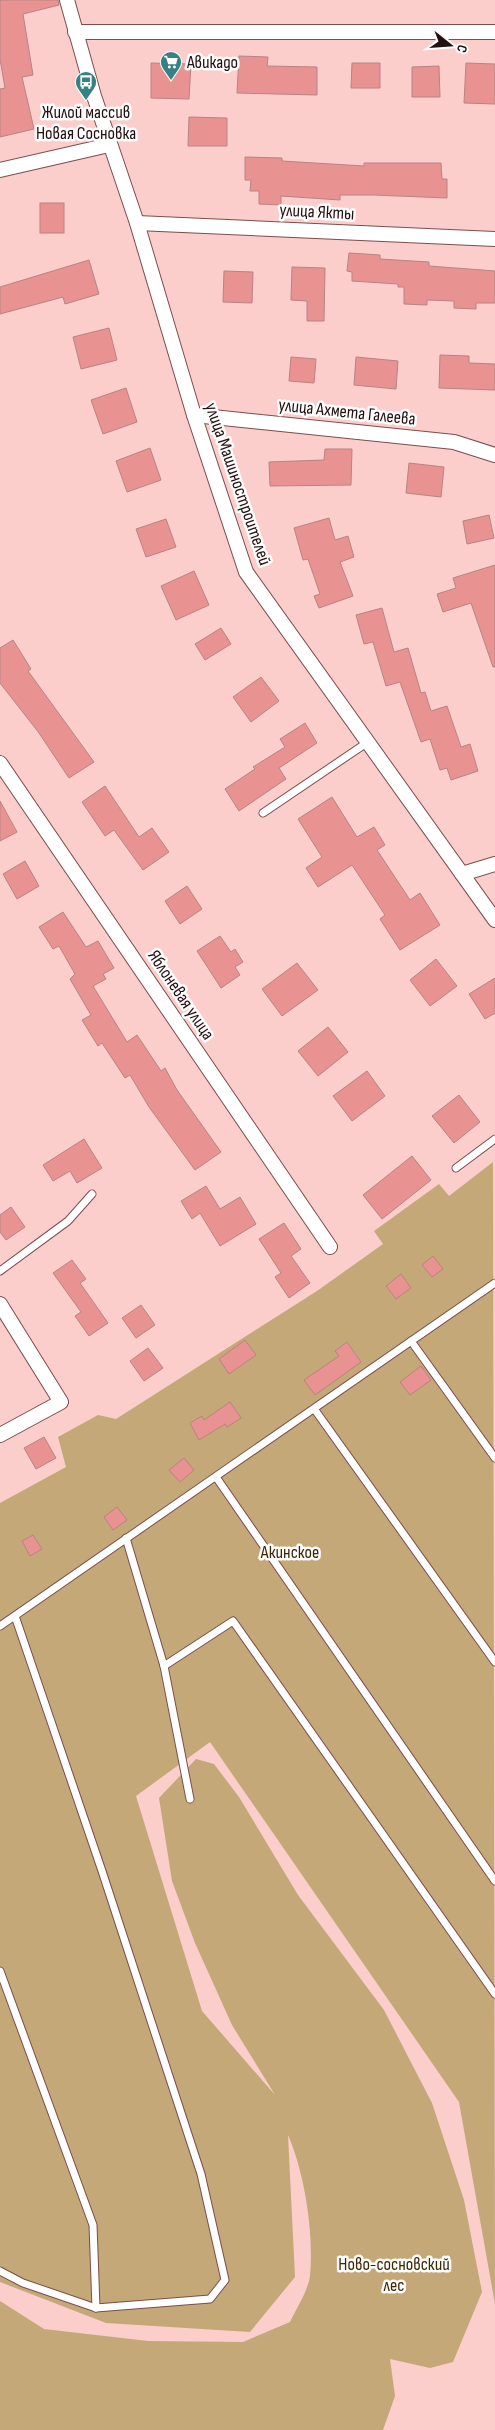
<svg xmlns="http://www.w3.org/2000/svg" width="495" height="2430" font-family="'Sofia Sans Condensed',sans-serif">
<rect width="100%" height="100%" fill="#fbcdcb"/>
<!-- green -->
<path fill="#c4a878" d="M493,1162L495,2304L459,2102L210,1742L136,1796L202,2011L275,2095L232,2025L195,1943L172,1881L159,1798L196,1759L214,1764L239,1797L298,1895L384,2010L432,2103L464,2200L482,2292L453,2362L430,2368L390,2359L395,2396L383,2430H0V2301L44,2329L148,2341L243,2342L290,2322C296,2309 308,2291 310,2276C314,2234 305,2174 288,2135L295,2277L250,2332L106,2323L0,2282V1503L66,1467L58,1437L98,1415L116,1419L317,1291L383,1244L374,1231L439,1184L449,1196Z"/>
<!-- building -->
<g fill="#e89392" stroke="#b88382">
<path d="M0,0H58L59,5L23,14L33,75L22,77L34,129L0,137V89L5,88L0,59Z"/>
<path d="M239,56L268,57L267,66L317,67V95L237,93Z"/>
<path d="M151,63L191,64L189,99L151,98Z"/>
<path d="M352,63H380V88H351Z"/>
<path d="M466,63L495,64V104L464,103Z"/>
<path d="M439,66L440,97H412V67Z"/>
<path d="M189,117L227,118V146H188Z"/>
<path d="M245,157L282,158V161L364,166V163H441L442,179H447V198L374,195H340V200L281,196V205L259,204V191H250L251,180H245Z"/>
<rect x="40" y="203" width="24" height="30"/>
<path d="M349,253L380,255V259L429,262V266L495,271V303H476V309L454,308V301L427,300V305L404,304V287H398V284L352,281V272L347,271Z"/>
<path d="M89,260L99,294L65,304L63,297L0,314V287Z"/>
<path d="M292,267L325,268L324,321H307V301L291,300Z"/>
<path d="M224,271L253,272L252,303L223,302Z"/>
<path d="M109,328L117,360L81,369L73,337Z"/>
<path d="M440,355L469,356V363L495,364V390L439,388Z"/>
<path d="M291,357L316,359L314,383L289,381Z"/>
<path d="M356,357L398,361L396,389L354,385Z"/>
<path d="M126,388L137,422L103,434L91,400Z"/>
<path d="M150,448L161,480L127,492L116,461Z"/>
<path d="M325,449H352L351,485L270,486L269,462L324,460Z"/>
<path d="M409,463L444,467L441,497L406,493Z"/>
<path d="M489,515L494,538L467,544L463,521Z"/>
<path d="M329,518L335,540L348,536L354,557L340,562L353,596L319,608L314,596L320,594L308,559L303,560L294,528Z"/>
<path d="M166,519L176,547L146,557L136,529Z"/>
<path d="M495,565V667H493L471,603L443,612L437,594L456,588L453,578Z"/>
<path d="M194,571L209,605L176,620L161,586Z"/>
<path d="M382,608L394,652L408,648L421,693L425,692L431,711L447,706L461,747L470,744L478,771L451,780L447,768L440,770L430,739L421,742L400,682L386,686L373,642L364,644L356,615Z"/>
<path d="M221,628L231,644L205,660L195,644Z"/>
<path d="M13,640L31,669L28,671L94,762L69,778L39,733L0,683V648Z"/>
<path d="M261,677L279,701L251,722L233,697Z"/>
<path d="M305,723L317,743L279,768L286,779L239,811L225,789L255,769L253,767L285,747L280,739Z"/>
<path d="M105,786L139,837L152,828L169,852L143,870L114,830L105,836L82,802Z"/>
<path d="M332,797L357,837L374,827L385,845L377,850L410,900L420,893L440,925L400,950L380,919L385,915L352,865L318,887L306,868L322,857L298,819Z"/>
<path d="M0,801L17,832L0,841Z"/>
<path d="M25,861L39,886L17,899L3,874Z"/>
<path d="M187,886L202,909L180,924L165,901Z"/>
<path d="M63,912L86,947L98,941L114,968L103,974L106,979L93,986L127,1042L137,1035L161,1071L165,1068L177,1090L221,1152L195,1170L149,1107L130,1075L125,1078L102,1043L98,1046L82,1020L91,1015L70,979L75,974L59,946L53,949L39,927Z"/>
<path d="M220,936L231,952L235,949L243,962L235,967L240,975L221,988L197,951Z"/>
<path d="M436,959L457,986L430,1006L410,980Z"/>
<path d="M297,963L318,990L282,1016L262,989Z"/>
<path d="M495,978V1013L485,1019L469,994Z"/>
<path d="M328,1027L348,1052L318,1076L298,1051Z"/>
<path d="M367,1071L385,1096L352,1121L333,1096Z"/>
<path d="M459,1095L480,1122L454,1143L432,1116Z"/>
<path d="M84,1139L102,1168L77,1183L70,1171L53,1181L43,1165Z"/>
<path d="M412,1156L431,1180L382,1219L363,1195Z"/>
<path d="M206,1186L220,1209L240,1197L256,1224L220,1246L200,1213L192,1219L181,1201Z"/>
<path d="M11,1207L25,1227L6,1240L0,1232V1215Z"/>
<path d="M284,1223L301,1249L291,1256L310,1283L289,1298L275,1277L281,1273L259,1239Z"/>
<path d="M433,1256L443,1269L432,1277L422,1265Z"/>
<path d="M72,1260L86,1279L80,1283L108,1323L89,1336L75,1316L81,1312L53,1273Z"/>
<path d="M401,1274L411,1288L396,1299L386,1286Z"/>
<path d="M141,1305L155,1325L136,1338L122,1318Z"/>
<path d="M245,1340L256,1355L229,1374L219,1359Z"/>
<path d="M347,1342L361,1362L315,1395L304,1380L339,1356L335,1351Z"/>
<path d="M148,1348L163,1368L144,1381L130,1361Z"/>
<path d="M421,1366L431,1380L410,1395L400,1382Z"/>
<path d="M230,1402L241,1418L227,1427L225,1424L199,1440L190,1423L202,1416L204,1420Z"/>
<path d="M44,1437L56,1458L36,1469L24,1448Z"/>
<path d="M184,1458L194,1470L180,1482L169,1470Z"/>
<path d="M117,1507L127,1520L113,1530L104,1517Z"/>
<path d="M33,1535L42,1549L30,1556L22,1541Z"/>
</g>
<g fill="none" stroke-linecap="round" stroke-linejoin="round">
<!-- service casing -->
<g stroke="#7c4d4c" stroke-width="9">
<g id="service">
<path d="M263,813L368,742"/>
<path d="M456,1168L495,1139"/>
<path d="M0,1271L68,1221L92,1194"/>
<path d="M411,1341L495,1458"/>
<path d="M315,1410L495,1662"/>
<path d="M216,1477L495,1881"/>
<path d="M126,1538L164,1666L190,1799"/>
<path d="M0,1626L495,1283"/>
<path d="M164,1666L233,1621L495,1994"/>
<path d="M0,1971L93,2225L96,2308L210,2299L225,2280L201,2174L102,1871L15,1616"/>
<path d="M0,2271L23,2283L96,2308"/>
</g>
</g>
<!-- minor casing -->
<g stroke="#7c4d4c" stroke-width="16">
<g id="minor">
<path d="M67,0L94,96L137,223L194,415L246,572L495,920"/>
<path d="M75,32H495"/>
<path d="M0,170L109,145"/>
<path d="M137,223L495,239"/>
<path d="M194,415L454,442L495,455"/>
<path d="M0,763L330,1247"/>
<path d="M462,874L495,864"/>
<path d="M0,1304L61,1402L0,1435"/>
</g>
</g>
<!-- service -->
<use href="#service" stroke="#fff" stroke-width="7"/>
<!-- minor -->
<use href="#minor" stroke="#fff" stroke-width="14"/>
</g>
<!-- icons -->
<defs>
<g id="supermarket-pin" transform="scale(1.125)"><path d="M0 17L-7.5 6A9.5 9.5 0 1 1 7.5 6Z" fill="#378084" stroke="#fbfbfb"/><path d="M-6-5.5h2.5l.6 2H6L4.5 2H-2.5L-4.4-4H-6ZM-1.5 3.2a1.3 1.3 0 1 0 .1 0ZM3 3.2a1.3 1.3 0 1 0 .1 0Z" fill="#fff"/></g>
<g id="bus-pin" transform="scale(1.125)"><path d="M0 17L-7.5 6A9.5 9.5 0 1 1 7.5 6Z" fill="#378084" stroke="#fbfbfb"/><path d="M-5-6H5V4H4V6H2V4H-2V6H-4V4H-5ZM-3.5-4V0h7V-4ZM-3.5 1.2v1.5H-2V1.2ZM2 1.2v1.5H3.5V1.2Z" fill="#fff"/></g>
</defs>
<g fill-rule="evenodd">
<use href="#supermarket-pin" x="171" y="62"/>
<use href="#bus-pin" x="86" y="82"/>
</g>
<g text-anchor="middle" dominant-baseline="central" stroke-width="5" stroke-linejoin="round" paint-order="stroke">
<!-- poi labels -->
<g font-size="18" fill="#220f0f" stroke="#fbfbfb" text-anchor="start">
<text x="187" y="62">Авикадо</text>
<text x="86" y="112" text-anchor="middle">Жилой массив<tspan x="86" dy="21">Новая Сосновка</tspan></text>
</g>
<!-- street labels -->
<g font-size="18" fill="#220f0f" stroke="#fbfbfb">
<text transform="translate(317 212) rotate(3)">улица Якты</text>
<text transform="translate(347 412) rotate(6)">улица Ахмета Галеева</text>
<text transform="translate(238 484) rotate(71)">улица Машиностроителей</text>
<text transform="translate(181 995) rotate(56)">Яблоневая улица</text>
</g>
<!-- park labels -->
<g font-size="18" fill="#392907" stroke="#fbfbfb">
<text x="290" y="1552">Акинское</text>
<text x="394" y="2264">Ново-сосновский<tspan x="394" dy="21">лес</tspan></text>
</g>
</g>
<!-- north arrow -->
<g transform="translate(450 45) rotate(107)" stroke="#fbfbfb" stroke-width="4" paint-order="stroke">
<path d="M0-4L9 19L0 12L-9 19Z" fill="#220f0f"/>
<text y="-8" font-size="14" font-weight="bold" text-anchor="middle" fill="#220f0f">С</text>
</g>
</svg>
